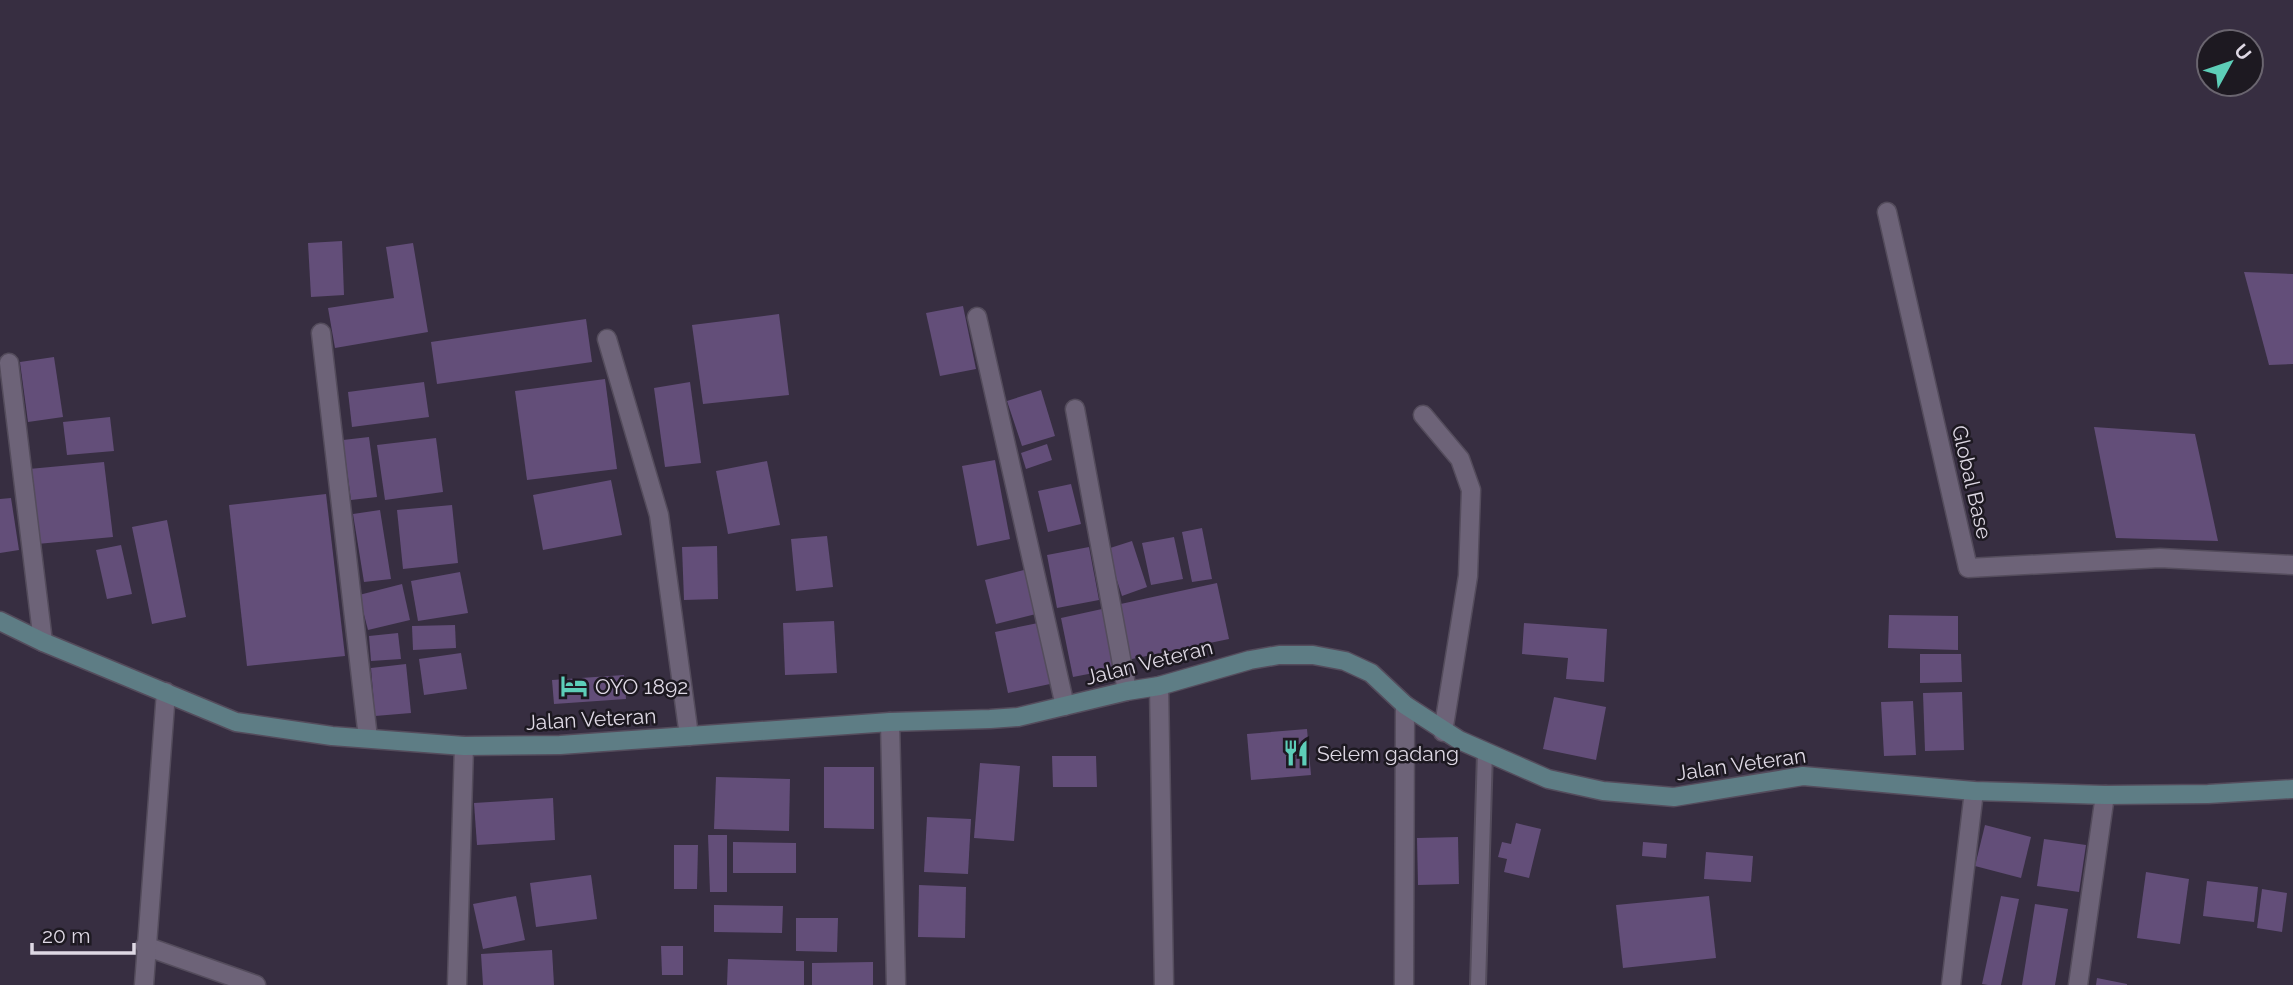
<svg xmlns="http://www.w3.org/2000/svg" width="2293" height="985" font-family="Raleway,sans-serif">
<rect width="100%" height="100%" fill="#372e41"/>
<!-- building -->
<g fill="#634e79">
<path d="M342,241L344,295L311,297L308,243Z"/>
<path d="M413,243L428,332L335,348L328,308L394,298L386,247Z"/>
<path d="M2244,272L2293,274V364L2269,365Z"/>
<path d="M963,306L976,369L940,376L926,313Z"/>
<path d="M779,314L789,395L703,404L692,325Z"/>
<path d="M586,319L592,362L437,384L431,342Z"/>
<path d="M54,357L63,417L28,422L20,362Z"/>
<path d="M605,379L617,469L527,480L515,391Z"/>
<path d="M424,382L429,417L352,427L348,392Z"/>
<path d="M690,382L701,463L665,467L654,388Z"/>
<path d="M1041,390L1055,436L1022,446L1007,401Z"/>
<path d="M110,417L114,451L67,455L63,422Z"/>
<path d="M2094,427L2195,434L2218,541L2116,538Z"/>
<path d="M369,437L377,497L351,500L343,440Z"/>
<path d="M436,438L443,492L385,500L377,445Z"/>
<path d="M1047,444L1052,460L1026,469L1021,453Z"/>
<path d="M995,460L1010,539L977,546L962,466Z"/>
<path d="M767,461L780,525L728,534L716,471Z"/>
<path d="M104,462L113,537L37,544L29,469Z"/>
<path d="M611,480L622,535L543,550L533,495Z"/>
<path d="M1071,484L1081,524L1048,532L1038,491Z"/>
<path d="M326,494L345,656L247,666L229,505Z"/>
<path d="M11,498L19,550L0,553V499Z"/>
<path d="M452,505L458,563L403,569L397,510Z"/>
<path d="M380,510L391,579L364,582L353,514Z"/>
<path d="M167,520L186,617L152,624L132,527Z"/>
<path d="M1202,528L1212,579L1192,582L1182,532Z"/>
<path d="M827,536L833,587L796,591L791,539Z"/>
<path d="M1174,537L1183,579L1151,585L1142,543Z"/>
<path d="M1132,541L1147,587L1122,596L1107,549Z"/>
<path d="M121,545L132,594L107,599L96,550Z"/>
<path d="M717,546L718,599L684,600L682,547Z"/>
<path d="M1089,547L1099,600L1057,608L1047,555Z"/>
<path d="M1028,569L1040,613L996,624L985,580Z"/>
<path d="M460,572L468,613L418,621L411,581Z"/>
<path d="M1217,583L1229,639L1127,660L1116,605Z"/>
<path d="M402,584L410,620L368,630L359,595Z"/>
<path d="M1102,609L1114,669L1073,677L1061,618Z"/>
<path d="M1889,615L1958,616V650L1888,648Z"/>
<path d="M834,621L837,673L785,675L783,623Z"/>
<path d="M1038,623L1050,684L1008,693L995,632Z"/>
<path d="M1524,623L1607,629L1604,682L1566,679L1568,658L1522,654Z"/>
<path d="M455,625L456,648L413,650L412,626Z"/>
<path d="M398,633L401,659L371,661L369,636Z"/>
<path d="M461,653L467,689L424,695L419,659Z"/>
<path d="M1920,654H1961L1962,682L1920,683Z"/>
<path d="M406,664L411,713L375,716L371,668Z"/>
<path d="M624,675L626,699L554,704L552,680Z"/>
<path d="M1962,692L1964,750L1925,751L1923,693Z"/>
<path d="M1554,697L1606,707L1596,760L1543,749Z"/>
<path d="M1913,701L1916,755L1884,756L1881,702Z"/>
<path d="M1307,729L1311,775L1251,780L1247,734Z"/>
<path d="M1052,756H1096L1097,787H1053Z"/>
<path d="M980,763L1020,766L1014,841L974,838Z"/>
<path d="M824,767H874V829L824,828Z"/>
<path d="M716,777L790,779L789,831L714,829Z"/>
<path d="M553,798L555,840L477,845L474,803Z"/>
<path d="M927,817L971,819L968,874L924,872Z"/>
<path d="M1516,823L1541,829L1529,878L1504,872L1507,859L1498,857L1502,842L1511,844Z"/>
<path d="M1985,825L2031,837L2021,878L1975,866Z"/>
<path d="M708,835H727V892H710Z"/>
<path d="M1458,837L1459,884L1418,885L1417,838Z"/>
<path d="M2044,839L2086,845L2079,892L2037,886Z"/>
<path d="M733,842L796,843V873H733Z"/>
<path d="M1643,842L1667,844L1666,858L1642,856Z"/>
<path d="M674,845H698L697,889H674Z"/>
<path d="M1706,852L1753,856L1751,882L1704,879Z"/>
<path d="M2146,872L2189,879L2180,944L2137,938Z"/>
<path d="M591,875L597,919L536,927L530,883Z"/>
<path d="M2207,881L2258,887L2254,922L2203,916Z"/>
<path d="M919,885L966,887L965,938L918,937Z"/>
<path d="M2262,889L2287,893L2282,932L2257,928Z"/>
<path d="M516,896L525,940L483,949L473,904Z"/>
<path d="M1709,896L1716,958L1623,968L1616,905Z"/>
<path d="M2001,896L2019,899L2001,985H1988L1982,984Z"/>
<path d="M2035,904L2068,909L2055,985H2022Z"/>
<path d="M714,905L783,906L782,933L714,932Z"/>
<path d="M796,918H838L837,952L796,951Z"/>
<path d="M661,946H683V975H662Z"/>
<path d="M552,950L554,985H483L481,954Z"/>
<path d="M728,959L804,961V985H727Z"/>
<path d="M873,962V985H812V963Z"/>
<path d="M2097,978L2127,984V985H2096Z"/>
</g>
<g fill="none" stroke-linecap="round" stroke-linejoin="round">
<!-- lane casing -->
<g stroke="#544c5c" stroke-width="18">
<path id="lane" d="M1478,985L1485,752"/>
</g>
<!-- street casing -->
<g stroke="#544c5c" stroke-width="21">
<g id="street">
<path d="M1887,212L1968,568L2160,558L2293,565"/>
<path d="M977,317L1065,706"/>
<path d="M321,333L368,738"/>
<path d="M607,339L659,515L689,736"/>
<path d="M9,363L43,642"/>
<path d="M1075,409L1127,691"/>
<path d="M1423,415L1460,459L1471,490L1468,576L1443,732"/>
<path d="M1159,686L1164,985"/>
<path d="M890,722L896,985"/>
<path d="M145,946L256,985"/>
<path d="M144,985L166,692"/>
<path d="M457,985L464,746"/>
<path d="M1404,985L1405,705"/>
<path d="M1951,985L1974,791"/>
<path d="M2078,985L2105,795"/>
</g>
</g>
<!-- secondary casing -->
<g stroke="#544c5c" stroke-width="21">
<path id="secondary" d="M0,621L43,642L236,722L332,736L464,746L560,745L890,722L990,719L1018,717L1127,691L1159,686L1250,660L1279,655H1313L1345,661L1371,673L1405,705L1459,740L1548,779L1603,791L1674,797L1803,776L1974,791L2105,795L2208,794L2293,789"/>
</g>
<!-- lane -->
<use href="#lane" stroke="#6d6378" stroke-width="14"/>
<!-- street -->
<use href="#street" stroke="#6d6378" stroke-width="18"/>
<!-- secondary -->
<use href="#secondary" stroke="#5e7d85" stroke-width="18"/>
</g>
<!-- icons -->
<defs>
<g id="hotel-bare" transform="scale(2.1)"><path d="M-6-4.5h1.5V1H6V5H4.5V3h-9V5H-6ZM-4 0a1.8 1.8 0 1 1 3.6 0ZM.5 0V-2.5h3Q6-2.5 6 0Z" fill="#5dceb8" stroke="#1d1921" stroke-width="2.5" paint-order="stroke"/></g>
<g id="restaurant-bare" transform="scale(2.1)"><path d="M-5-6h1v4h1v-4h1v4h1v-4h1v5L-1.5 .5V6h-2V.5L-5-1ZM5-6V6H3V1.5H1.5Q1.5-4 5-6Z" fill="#5dceb8" stroke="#1d1921" stroke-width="2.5" paint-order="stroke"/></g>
</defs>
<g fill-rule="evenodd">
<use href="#hotel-bare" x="574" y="686"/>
<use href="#restaurant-bare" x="1296" y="753"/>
</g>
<g text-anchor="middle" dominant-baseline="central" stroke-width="5" stroke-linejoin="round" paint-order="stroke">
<!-- street labels -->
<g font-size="21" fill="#ded8e4" stroke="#1d1921">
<text transform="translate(1972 482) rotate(77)">Global Base</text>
<text transform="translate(1149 662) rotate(-14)">Jalan Veteran</text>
<text transform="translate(591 719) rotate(-3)">Jalan Veteran</text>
<text transform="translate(1741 764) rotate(-8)">Jalan Veteran</text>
</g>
<!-- poi labels -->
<g font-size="21" fill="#ded8e4" stroke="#1d1921" text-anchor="start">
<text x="595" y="686">OYO 1892</text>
<text x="1317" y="753">Selem gadang</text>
</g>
</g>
<!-- north arrow -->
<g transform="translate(2230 63) rotate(50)"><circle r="33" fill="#1d1921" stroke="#6a656f" stroke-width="2"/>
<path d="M0-5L12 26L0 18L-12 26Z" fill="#5dceb8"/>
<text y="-10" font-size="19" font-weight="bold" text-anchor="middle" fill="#ded8e4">U</text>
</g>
<!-- scale -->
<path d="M32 943v10h102v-10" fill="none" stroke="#ded8e4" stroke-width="3.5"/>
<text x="42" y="943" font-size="21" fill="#ded8e4" stroke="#1d1921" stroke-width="5" paint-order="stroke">20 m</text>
</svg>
